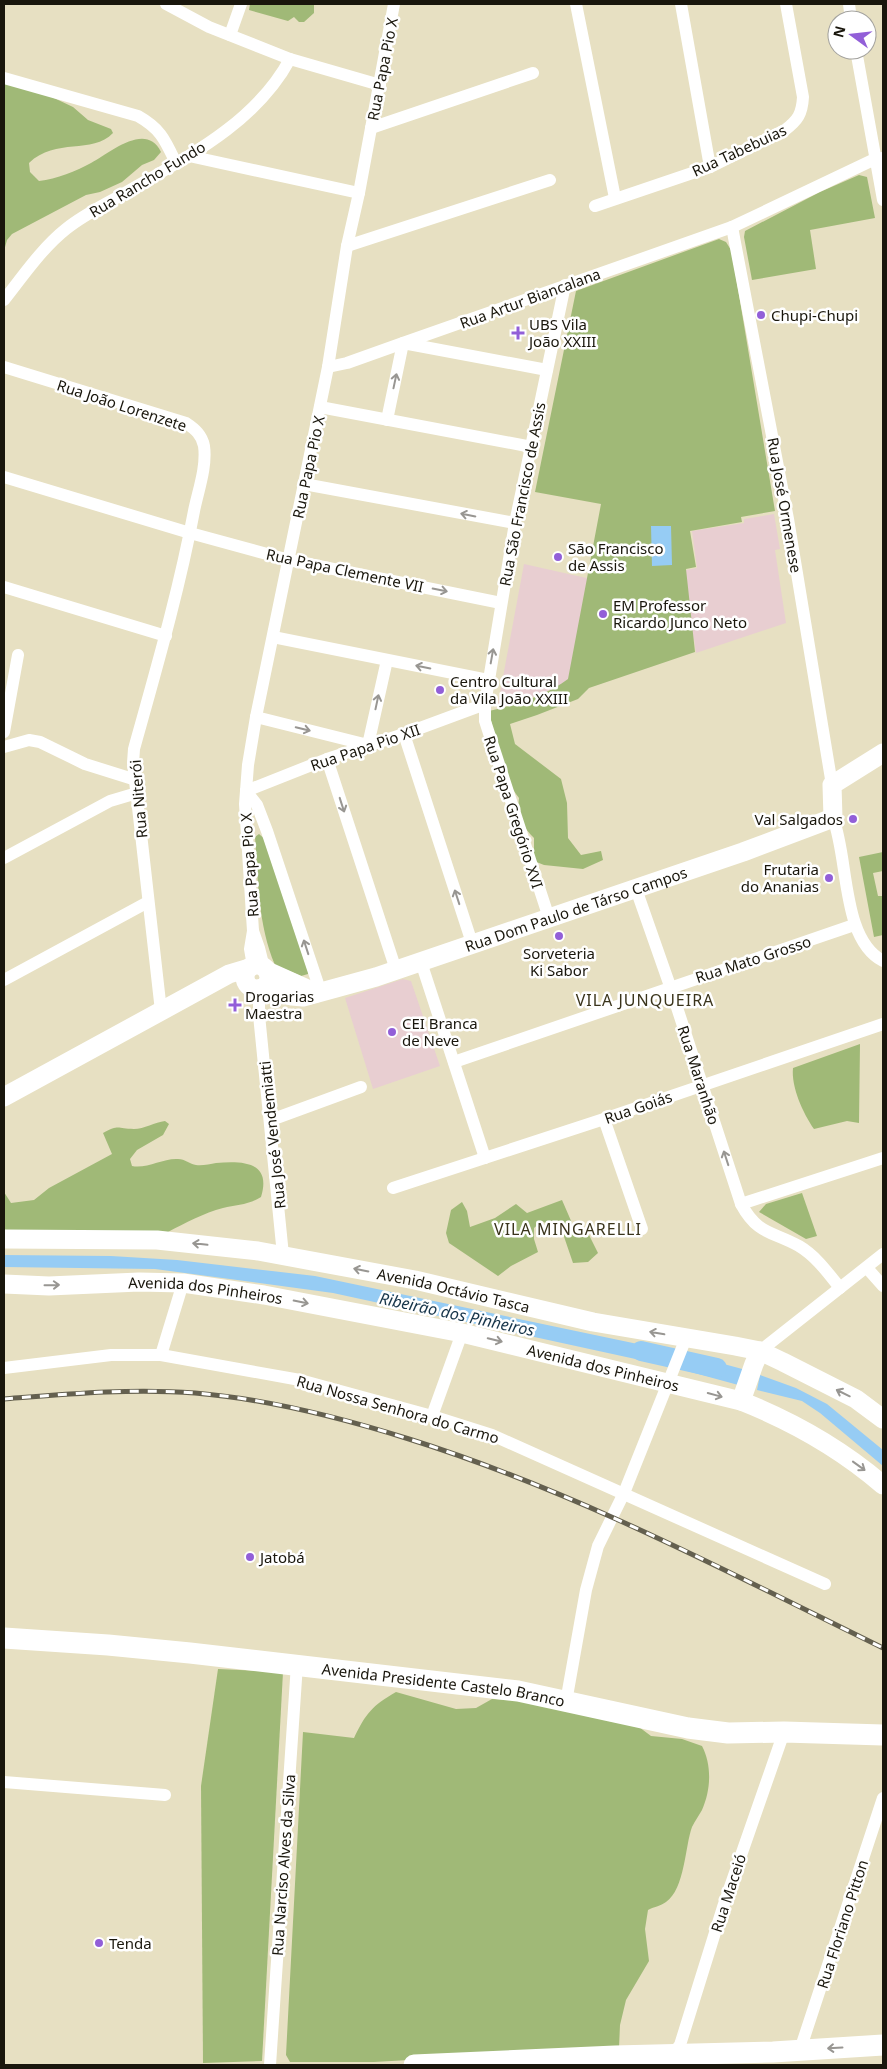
<svg xmlns="http://www.w3.org/2000/svg" width="887" height="2069" font-family="'Noto Sans',sans-serif">
<rect width="100%" height="100%" fill="#e7e0c2"/>
<!-- education -->
<g fill="#e8ced1">
<path d="M774,514L780,549L775,550L786,623L696,653L693,631L694,640L497,709L524,564L591,579L589,589L697,568L692,531L744,523V519Z"/>
<path d="M403,979L411,981L440,1066L373,1089L345,998Z"/>
</g>
<!-- green -->
<g fill="#a0b977">
<path d="M250,4H314V13L304,22H299L294,17L288,21L249,10Z"/>
<path d="M4,78L35,89L73,107L88,120L111,129L113,133C92,155 56,137 29,163L30,172L39,181C57,179 76,171 91,163C110,153 146,121 161,152L154,160L142,165L122,182L100,192L86,195L12,234L7,240L4,251Z"/>
<path d="M859,175L867,177L875,218L810,230L816,269L752,280L744,237L745,231L820,192Z"/>
<path d="M719,239L726,242L731,250L734,265L775,511L741,517L742,522L690,531L696,567L686,569L695,652L589,688L578,699L537,715L510,724L515,744L561,779L567,803L568,838L581,855L601,851L603,860L583,869L544,865L534,861V838C522,826 517,815 519,798C503,780 494,735 489,711C517,704 545,696 568,679L601,504L535,492L576,291Z"/>
<path d="M259,834L267,841L310,968L308,974L301,976L275,965C258,925 258,879 255,837Z"/>
<path d="M883,852V871L873,873L878,896H883V935L874,937L859,857Z"/>
<path d="M860,1044L859,1123L847,1121L814,1129C803,1113 791,1087 793,1068Z"/>
<path d="M165,1121L169,1124L163,1135L137,1150L130,1159L132,1166C147,1169 163,1158 178,1159C185,1159 190,1164 196,1165C202,1166 210,1164 216,1163C242,1161 272,1161 261,1197C249,1205 236,1205 223,1208C204,1213 185,1223 168,1232L4,1233V1192L11,1203L34,1200L49,1188L112,1154L103,1133C120,1124 117,1129 134,1129C144,1129 155,1122 165,1121Z"/>
<path d="M802,1193L817,1236L806,1239L759,1212L766,1204Z"/>
<path d="M562,1200L575,1230L586,1229L598,1253L588,1262L573,1263L560,1225L547,1224L542,1221L534,1228V1239L538,1252L511,1266L498,1276L449,1243L446,1233L451,1210L462,1202L467,1211L470,1227L495,1218L516,1204L527,1213Z"/>
<path d="M218,1669L283,1672L262,2061L203,2063L201,1786Z"/>
<path d="M396,1692L456,1709L476,1708L492,1699L510,1700L513,1696L635,1724L651,1736L682,1739L702,1746C712,1765 711,1790 702,1810C699,1815 695,1821 692,1827C685,1846 685,1889 666,1902C661,1906 653,1907 648,1910L645,1929L649,1961L626,2000L620,2025L619,2048L374,2062H290L286,2055L303,1732L354,1738C366,1713 372,1706 396,1692Z"/>
</g>
<!-- water -->
<g fill="#96ccf4">
<path d="M651,526H671L672,565L652,566Z"/>
<path d="M4,1255L111,1256L177,1260L315,1276L671,1351L663,1365L333,1293L155,1269L4,1267Z"/>
<path d="M694,1356L746,1370L742,1386L687,1371Z"/>
<path d="M760,1375L796,1388L827,1404L883,1450V1466L820,1413L802,1401L757,1390Z"/>
</g>
<g fill="none" stroke-linecap="round" stroke-linejoin="round">
<!-- river -->
<path stroke="#96ccf4" stroke-width="20" d="M641,1351L717,1368"/>
<!-- street -->
<g stroke="#fff" stroke-width="12">
<path d="M166,4L209,27L290,59L380,85"/>
<path d="M576,4L615,198"/>
<path d="M681,4L710,167"/>
<path d="M849,4L851,20"/>
<path d="M230,35L241,4"/>
<path d="M856,50L883,200"/>
<path d="M4,78L138,116C161,129 165,140 176,163"/>
<path d="M371,128L533,73"/>
<path d="M189,156L359,193"/>
<path d="M595,206L710,167L785,130C798,120 802,114 803,97L786,4"/>
<path d="M732,227L788,519L832,785"/>
<path d="M347,246L550,180"/>
<path d="M4,300C23,276 42,248 66,229C82,216 100,207 118,197C181,160 254,126 290,59"/>
<path d="M4,367L186,423C195,429 202,435 204,446C207,467 198,491 194,511C179,591 156,670 134,749L133,763L161,1011"/>
<path d="M328,367L347,363L403,343L732,227L875,159L883,158"/>
<path d="M320,407L532,447"/>
<path d="M387,420L403,343L547,370"/>
<path d="M4,477L190,533L289,560L501,603"/>
<path d="M304,484L515,523"/>
<path d="M4,587L166,636"/>
<path d="M273,637L488,680"/>
<path d="M256,717L368,745L387,660"/>
<path d="M4,732L18,655"/>
<path d="M404,734L472,943"/>
<path d="M4,747L29,740L40,742L85,764L136,780"/>
<path d="M327,759L396,970"/>
<path d="M246,791L327,759L404,734L485,704"/>
<path d="M246,791L257,805L267,831L321,993"/>
<path d="M833,818C849,859 841,939 883,961"/>
<path d="M4,858L110,801L137,793"/>
<path d="M636,889L670,986L741,1204C758,1235 772,1231 799,1246C816,1256 828,1273 840,1288"/>
<path d="M549,918L485,721V704L515,523L565,285"/>
<path d="M253,931L259,948L264,968"/>
<path d="M421,962L485,1158"/>
<path d="M253,966L250,949L253,931L245,804L248,765L256,717L328,367L347,246L359,193L394,4"/>
<path d="M4,980L148,902"/>
<path d="M259,989V1015L283,1255"/>
<path d="M454,1062L854,925"/>
<path d="M604,1119L642,1229"/>
<path d="M271,1120L361,1087"/>
<path d="M393,1188L604,1119L883,1024"/>
<path d="M741,1204L883,1158"/>
<path d="M867,1268L883,1286"/>
<path d="M760,1351L883,1254"/>
<path d="M161,1355L183,1283"/>
<path d="M4,1368L111,1355H161L300,1380L432,1416L492,1435L825,1584"/>
<path d="M432,1416L462,1333"/>
<path d="M566,1702L586,1590L598,1546L624,1493L686,1338"/>
<path d="M4,1782L165,1795"/>
<path d="M800,2050L883,1798"/>
<path d="M673,2054L680,2045L723,1907L784,1732"/>
<path d="M270,2065L297,1664"/>
</g>
<!-- secondary -->
<g stroke="#fff" stroke-width="19">
<circle cx="257" cy="977" r="12"/>
<path d="M267,971L316,993"/>
<path id="s1" d="M262,988L292,996L303,997L376,977L743,852L833,818L832,785L883,753"/>
<path d="M4,1097L229,974L249,968"/>
<path id="s2" d="M4,1239L157,1240L258,1251L415,1280L593,1322L735,1346L760,1351L783,1362L856,1399L883,1419"/>
<path id="s3" d="M4,1284L49,1286L139,1282L183,1283L264,1295L462,1333L741,1401C794,1422 840,1448 883,1485"/>
<path d="M741,1401L754,1364L760,1351"/>
</g>
<!-- primary -->
<g stroke="#fff" stroke-width="21">
<path id="s4" d="M4,1638L108,1645L190,1653L518,1691L688,1728L728,1733L784,1732L883,1735"/>
<path d="M414,2065L615,2056L773,2052L883,2045"/>
</g>
<!-- rail casing -->
<g stroke="#64604f" stroke-width="5">
<path id="rail" d="M4,1399C67,1394 131,1388 195,1393C268,1399 339,1417 409,1439C575,1491 728,1572 883,1648"/>
</g>
<!-- rail -->
<use href="#rail" stroke="#fff" stroke-width="3" stroke-dasharray="9" stroke-linecap="butt"/>
</g>
<!-- one-way arrows -->
<defs><path id="oneway-shaft" d="M-6 0H5M1.5-3L5.5 0L1.5 3" fill="none" stroke-width="1.6" stroke-linecap="round" stroke-linejoin="round" transform="scale(1.25)"/></defs>
<g stroke="#989692">
<use href="#oneway-shaft" transform="translate(395 381) rotate(-78)"/>
<use href="#oneway-shaft" transform="translate(468 515) rotate(-169)"/>
<use href="#oneway-shaft" transform="translate(440 590) rotate(11)"/>
<use href="#oneway-shaft" transform="translate(492 656) rotate(-80)"/>
<use href="#oneway-shaft" transform="translate(423 667) rotate(-169)"/>
<use href="#oneway-shaft" transform="translate(377 702) rotate(-78)"/>
<use href="#oneway-shaft" transform="translate(303 729) rotate(14)"/>
<use href="#oneway-shaft" transform="translate(342 805) rotate(72)"/>
<use href="#oneway-shaft" transform="translate(457 897) rotate(-108)"/>
<use href="#oneway-shaft" transform="translate(306 947) rotate(-108)"/>
<use href="#oneway-shaft" transform="translate(726 1158) rotate(-108)"/>
<use href="#oneway-shaft" transform="translate(200 1244) rotate(-174)"/>
<use href="#oneway-shaft" transform="translate(361 1270) rotate(-169)"/>
<use href="#oneway-shaft" transform="translate(52 1285) rotate(-1)"/>
<use href="#oneway-shaft" transform="translate(301 1302) rotate(11)"/>
<use href="#oneway-shaft" transform="translate(657 1333) rotate(-170)"/>
<use href="#oneway-shaft" transform="translate(495 1340) rotate(14)"/>
<use href="#oneway-shaft" transform="translate(843 1393) rotate(-154)"/>
<use href="#oneway-shaft" transform="translate(715 1395) rotate(15)"/>
<use href="#oneway-shaft" transform="translate(859 1466) rotate(36)"/>
<use href="#oneway-shaft" transform="translate(835 2048) rotate(177)"/>
</g>
<!-- markers -->
<g fill="#925fd8" stroke="#fff" stroke-width="2">
<circle cx="761" cy="315" r="5"/>
<path d="M515.5 325.5h5v5h5v5h-5v5h-5v-5h-5v-5h5z"/>
<circle cx="558" cy="557" r="5"/>
<circle cx="603" cy="614" r="5"/>
<circle cx="440" cy="690" r="5"/>
<circle cx="853" cy="819" r="5"/>
<circle cx="829" cy="878" r="5"/>
<circle cx="559" cy="936" r="5"/>
<path d="M232.5 997.5h5v5h5v5h-5v5h-5v-5h-5v-5h5z"/>
<circle cx="392" cy="1032" r="5"/>
<circle cx="250" cy="1557" r="5"/>
<circle cx="99" cy="1943" r="5"/>
</g>
<g text-anchor="middle" dominant-baseline="central" stroke-width="5" stroke-linejoin="round" paint-order="stroke">
<!-- street labels -->
<g font-size="15" fill="#19160c" stroke="#fff">
<text transform="translate(382 69) rotate(-79)">Rua Papa Pio X</text>
<text transform="translate(739 150) rotate(-25)">Rua Tabebuias</text>
<text transform="translate(147 179) rotate(-31)">Rua Rancho Fundo</text>
<text transform="translate(530 298) rotate(-20)">Rua Artur Biancalana</text>
<text transform="translate(122 405) rotate(18)">Rua João Lorenzete</text>
<text transform="translate(308 467) rotate(-78)">Rua Papa Pio X</text>
<text transform="translate(522 494) rotate(-79)">Rua São Francisco de Assis</text>
<text transform="translate(785 505) rotate(80)">Rua José Ormenese</text>
<text transform="translate(345 570) rotate(12)">Rua Papa Clemente VII</text>
<text transform="translate(365 747) rotate(-19)">Rua Papa Pio XII</text>
<text transform="translate(138 799) rotate(-95)">Rua Niterói</text>
<text transform="translate(514 812) rotate(72)">Rua Papa Gregório XVI</text>
<text transform="translate(249 865) rotate(-94)">Rua Papa Pio X</text>
<text stroke="none"><textPath href="#s1" startOffset="329">Rua Dom Paulo de Társo Campos</textPath></text>
<text transform="translate(753 959) rotate(-18)">Rua Mato Grosso</text>
<text transform="translate(699 1075) rotate(72)">Rua Maranhão</text>
<text transform="translate(638 1107) rotate(-19)">Rua Goiás</text>
<text transform="translate(272 1135) rotate(-96)">Rua José Vendemiatti</text>
<text stroke="none"><textPath href="#s2" startOffset="454">Avenida Octávio Tasca</textPath></text>
<text stroke="none"><textPath href="#s3" startOffset="202">Avenida dos Pinheiros</textPath></text>
<text stroke="none"><textPath href="#s3" startOffset="608">Avenida dos Pinheiros</textPath></text>
<text transform="translate(398 1409) rotate(16)">Rua Nossa Senhora do Carmo</text>
<text stroke="none"><textPath href="#s4" startOffset="442">Avenida Presidente Castelo Branco</textPath></text>
<text transform="translate(283 1865) rotate(-86)">Rua Narciso Alves da Silva</text>
<text transform="translate(728 1893) rotate(-72)">Rua Maceió</text>
<text transform="translate(842 1924) rotate(-72)">Rua Floriano Pitton</text>
</g>
<!-- poi labels -->
<g font-size="15" fill="#19160c" stroke="#fff" text-anchor="start">
<text x="771" y="315">Chupi-Chupi</text>
<text x="529" y="324">UBS Vila<tspan x="529" dy="17">João XXIII</tspan></text>
<text x="568" y="548">São Francisco<tspan x="568" dy="17">de Assis</tspan></text>
<text x="613" y="605">EM Professor<tspan x="613" dy="17">Ricardo Junco Neto</tspan></text>
<text x="450" y="681">Centro Cultural<tspan x="450" dy="17">da Vila João XXIII</tspan></text>
<text x="843" y="819" text-anchor="end">Val Salgados</text>
<text x="819" y="869" text-anchor="end">Frutaria<tspan x="819" dy="17">do Ananias</tspan></text>
<text x="559" y="953" text-anchor="middle">Sorveteria<tspan x="559" dy="17">Ki Sabor</tspan></text>
<text x="245" y="996">Drogarias<tspan x="245" dy="17">Maestra</tspan></text>
<text x="402" y="1023">CEI Branca<tspan x="402" dy="17">de Neve</tspan></text>
<text x="260" y="1557">Jatobá</text>
<text x="109" y="1943">Tenda</text>
</g>
<!-- neighbourhood labels -->
<g font-size="16" letter-spacing="1" fill="#3a341b" stroke="#fff">
<text x="645" y="1000">VILA JUNQUEIRA</text>
<text x="568" y="1229">VILA MINGARELLI</text>
</g>
<!-- water labels -->
<g font-size="16" font-style="italic" fill="#18364b" stroke="#fff">
<text transform="translate(457 1314) rotate(12)">Ribeirão dos Pinheiros</text>
</g>
</g>
<!-- border -->
<rect width="887" height="2069" fill="none" stroke="#19160c" stroke-width="10"/>
<!-- north arrow -->
<g transform="translate(852 35) rotate(285)"><circle r="24" fill="#ffffff" stroke="#a3a29e"/>
<path d="M0-4L9 19L0 12L-9 19Z" fill="#925fd8"/>
<text y="-8" font-size="14" font-weight="bold" text-anchor="middle" fill="#19160c">N</text>
</g>
</svg>
